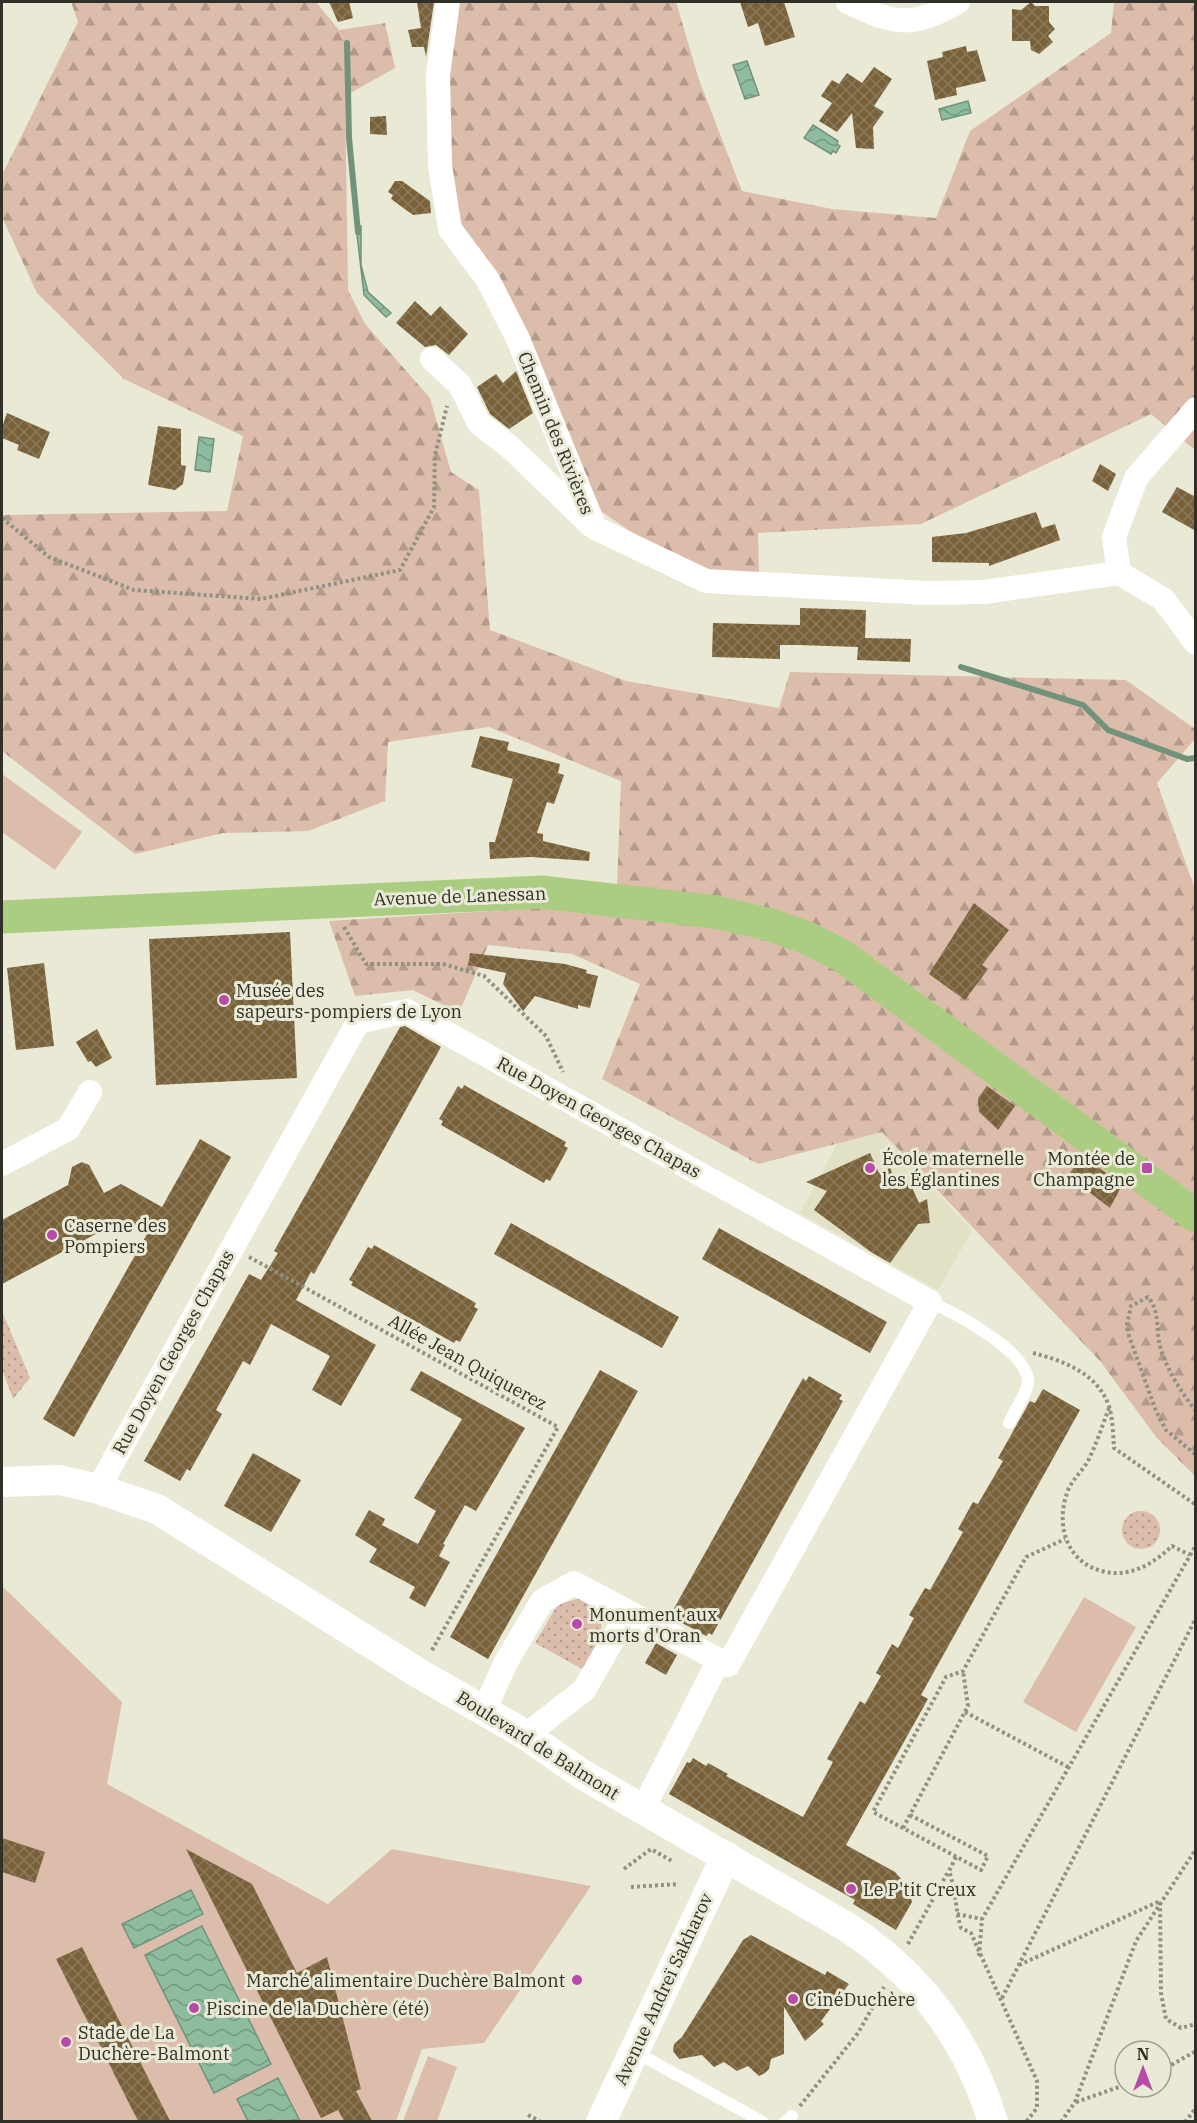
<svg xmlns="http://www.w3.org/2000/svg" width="1197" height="2123" font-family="'IBM Plex Serif',serif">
<defs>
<pattern id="grass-dots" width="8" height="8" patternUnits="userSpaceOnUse" patternTransform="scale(1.5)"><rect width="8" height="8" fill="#dcbdab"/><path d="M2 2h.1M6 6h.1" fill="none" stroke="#b39a8b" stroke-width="1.8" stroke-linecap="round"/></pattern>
<pattern id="forest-firs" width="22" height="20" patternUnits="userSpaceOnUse" patternTransform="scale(1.5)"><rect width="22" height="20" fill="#dcbdab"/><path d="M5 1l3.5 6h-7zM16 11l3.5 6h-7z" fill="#b39a8b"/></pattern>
<pattern id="water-waves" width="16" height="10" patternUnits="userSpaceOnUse" patternTransform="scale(1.5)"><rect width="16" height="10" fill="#8ebca0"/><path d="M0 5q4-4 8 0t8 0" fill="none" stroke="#749982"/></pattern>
<pattern id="building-cross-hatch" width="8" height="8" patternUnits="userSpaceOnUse" patternTransform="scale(1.5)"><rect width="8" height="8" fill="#79613a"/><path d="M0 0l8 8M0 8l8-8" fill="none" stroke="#8b795b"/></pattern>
</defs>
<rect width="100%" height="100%" fill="#e9e9d6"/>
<!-- built -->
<path fill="#e2e1c6" d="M854,1113L874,1123L972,1231L938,1290L800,1213Z"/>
<!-- grass -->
<g fill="url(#grass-dots)">
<path d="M2,1311L30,1378L13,1399L2,1369Z"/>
<circle cx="1141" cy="1530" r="19"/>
<path d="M581,1598L597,1607C609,1631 595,1648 584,1670L535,1643L558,1604Z"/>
</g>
<!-- forest -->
<g fill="url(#forest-firs)">
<path d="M71,2H316L339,30L385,23L395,68L345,96L348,290L365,324L430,398L451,472L479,490L490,630L626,681L779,708L790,672L1126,680L1195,729V739L1157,783L1195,889V1476L1157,1438L1100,1361L882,1132L758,1164L602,1079L640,984L572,954L488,945L459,1013L413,990L355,996L329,921L539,908L616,914L621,781L489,727L388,742L385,801L308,831L223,833L135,854L2,751V515L227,511L243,436L124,379L37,293L2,217V175L78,22Z"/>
<path d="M455,2H676L699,80L742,191L832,209L936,218L970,131L1111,33L1114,2H1195V450L1151,414L921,524L758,533L759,574L703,570L646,542L602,512L456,225L446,82Z"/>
</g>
<!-- pitch -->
<g fill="#dcbdab">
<path d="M2,774L82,832L55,870L2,832Z"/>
<path d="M2,1586L122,1702L107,1784L328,1904L392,1849L591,1886L484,2043L422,2049L396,2121H2Z"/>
<path d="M1084,1597L1136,1627L1076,1732L1023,1702Z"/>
<path d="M428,2056L457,2067L437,2121H403Z"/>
</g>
<!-- water -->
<g fill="url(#water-waves)" stroke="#72927c" stroke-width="1.5">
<path d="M747,61L759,95L745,99L733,65Z"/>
<path d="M968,101L971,113L942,120L939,109Z"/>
<path d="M813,125L838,141L837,144L840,146L836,153L833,151L831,154L804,138Z"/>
<path d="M356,226H361V265L368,292L391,313L386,317L364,295Z"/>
<path d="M199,437L214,439L210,472L195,470Z"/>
<path d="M191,1890L203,1914L134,1948L122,1924Z"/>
<path d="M202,1926L271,2064L214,2093L145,1955Z"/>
<path d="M278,2078L300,2121H248L237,2099Z"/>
</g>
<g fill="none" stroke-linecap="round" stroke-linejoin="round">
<!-- stream -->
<g stroke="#72927c" stroke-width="6">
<path d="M347,43L349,138L358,232"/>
<path d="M961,667L1083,705L1108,730L1187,759L1196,758"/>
</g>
</g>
<!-- building -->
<g fill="url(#building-cross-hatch)">
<path d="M329,2H349L353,18L338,22Z"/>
<path d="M417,2H434L426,57L424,47H412L408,30L421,28Z"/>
<path d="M740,2H784L795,37L765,46L758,23L748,27Z"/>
<path d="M1031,2L1035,6H1049V22L1055,29L1048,36L1053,42L1039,54L1031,50L1030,41H1012V9L1021,10Z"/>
<path d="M966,46L967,52L977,50L986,81L956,88L957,95L935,100L927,61L943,57L942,52Z"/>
<path d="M874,67L892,79L874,106L884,112L873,127L874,149L856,148L852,113L837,132L819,121L832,103L821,96L832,80L839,84L847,73L862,83Z"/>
<path d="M386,116L387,135L370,134V117Z"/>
<path d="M395,181H402L430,201L431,213L413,215L391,199L393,195L388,192Z"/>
<path d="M415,301L431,316L440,306L468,334L449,355L436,345L425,347L396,323Z"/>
<path d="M516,371L533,413L509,429L490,414L477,387L496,374L503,383Z"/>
<path d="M7,413L50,432L39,459L17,450L19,445L2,438V427Z"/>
<path d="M158,426L181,429V465L186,466L183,484L175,490L148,485Z"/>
<path d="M1100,464L1116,474L1108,491L1092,481Z"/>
<path d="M1177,487L1196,497V531L1162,512Z"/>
<path d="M1036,512L1042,528L1055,524L1060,540L989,566V563L932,562V537L966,533Z"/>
<path d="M800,608L866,610L865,638L911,639L910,662L857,660L858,647L798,645H780V659L712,657L713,623L800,625Z"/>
<path d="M480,736L509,742L507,750L560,764L558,773L564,775L554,804L547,802L537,833L543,834V841L590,852L589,861L531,857L490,859L489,842H495L513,779L471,767Z"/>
<path d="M974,903L1009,930L982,965L988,969L965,1000L929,974Z"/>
<path d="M290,932L297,1078L156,1085L149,939Z"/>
<path d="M470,953L565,964L587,970L586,973L598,976L590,1008L578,1005V1009L535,996L523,1011L503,984L506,973L468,965Z"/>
<path d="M44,963L54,1046L16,1050L7,968Z"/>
<path d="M405,1026L441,1047L314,1274L311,1272L296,1300L376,1345L341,1406L312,1390L330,1356L271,1324L250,1365L243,1361L216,1410L222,1414L190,1471L187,1469L180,1481L144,1461L249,1274L261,1280L278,1253L274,1251L400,1027Z"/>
<path d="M97,1029L112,1058L96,1067L91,1061L88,1062L76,1042Z"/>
<path d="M464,1085L566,1142L564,1146L568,1148L550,1181L546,1179L544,1183L441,1125L443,1121L439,1119L458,1086L462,1089Z"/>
<path d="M987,1086L1015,1106L998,1130L979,1112L978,1098Z"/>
<path d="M200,1139L231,1157L74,1437L43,1419L147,1234L122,1220L2,1284V1220L68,1185L72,1167L82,1162L89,1165L104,1193L121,1184L162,1207Z"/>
<path d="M870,1153L879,1173L890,1168L899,1188L910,1183L919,1203L927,1199L930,1223L918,1224L890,1263L871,1252L814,1210L827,1191L806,1182Z"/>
<path d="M1082,1155L1122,1185L1110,1208L1068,1176Z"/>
<path d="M511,1223L679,1317L662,1348L494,1254Z"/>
<path d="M719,1228L887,1322L870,1353L702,1259Z"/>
<path d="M374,1245L476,1303L474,1307L478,1309L460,1342L456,1340L454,1343L351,1285L353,1282L349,1280L368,1247L372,1249Z"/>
<path d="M600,1370L638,1391L488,1659L450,1637Z"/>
<path d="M421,1371L525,1428L476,1511L465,1505L443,1544L445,1545L439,1556L450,1562L425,1607L409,1598L415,1587L369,1562L377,1549L355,1535L369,1510L385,1519L382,1525L418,1544L436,1511L414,1498L462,1419L410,1390Z"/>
<path d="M809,1376L842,1395L839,1399L843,1401L712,1635L709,1633L706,1636L673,1618L676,1614L672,1612L803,1378L806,1381Z"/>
<path d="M1043,1389L1080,1410L921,1695L928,1699L846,1845L895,1872L908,1887L912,1902L896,1930L853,1904L855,1900L669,1794L687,1762L690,1763L693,1758L706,1766L708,1763L728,1774L726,1776L803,1817L833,1762L827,1759L860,1701L865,1704L881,1676L876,1673L892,1644L898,1648L914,1618L909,1615L925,1588L930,1590L963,1532L958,1529L973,1502L978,1504L1003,1461L998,1458L1030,1401L1035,1403Z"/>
<path d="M253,1453L301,1480L271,1532L224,1506Z"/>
<path d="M656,1643L677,1655L666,1675L645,1663Z"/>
<path d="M2,1838L45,1852L35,1883L2,1872Z"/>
<path d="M186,1849L252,1884L297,1973L327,1957L361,2089L356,2091L372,2121H344L338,2110L321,2118Z"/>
<path d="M751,1935L825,1975L827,1971L849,1984L821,2021L824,2024L805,2041L784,2007V2054L771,2059L769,2069L765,2073L759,2076L748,2066L737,2071L724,2062L714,2067L702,2055L679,2059L673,2051L674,2044L682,2037L743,1940Z"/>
<path d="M82,1947L170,2121H138L56,1959Z"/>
</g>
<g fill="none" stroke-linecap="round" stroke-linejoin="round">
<!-- path -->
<g stroke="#919183" stroke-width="4" stroke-dasharray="3 3" stroke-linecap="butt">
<path d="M2,518L49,557L134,590L261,599L400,570L434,507L435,455L447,406"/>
<path d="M344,927L366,964H443L484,976L546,1036L563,1072"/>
<path d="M249,1257L558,1427L431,1652"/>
<path d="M1033,1353C1064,1361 1097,1373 1109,1406C1113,1419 1113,1435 1114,1448L1196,1505"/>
<path d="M1109,1408C1103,1424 1097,1442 1089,1459C1083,1471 1071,1480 1067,1493C1055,1527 1068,1565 1106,1572C1132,1577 1154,1563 1172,1546L1190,1555"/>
<path d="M1196,1411C1182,1394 1168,1371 1161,1350C1155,1332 1161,1312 1148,1297L1131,1306L1127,1324L1129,1336L1156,1411L1166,1430L1196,1455"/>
<path d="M965,1712L1070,1768"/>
<path d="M910,1815L988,1856L981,1870L873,1812L946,1677L963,1671L1026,1557L1065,1539"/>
<path d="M903,1828L968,1706L963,1671"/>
<path d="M956,1857L949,1871C956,1891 955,1908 961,1928L971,1933L1037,2081V2108L1026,2122"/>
<path d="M624,1869L651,1849L672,1861"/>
<path d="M631,1887L679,1884"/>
<path d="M957,1914L982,1919"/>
<path d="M908,1944L948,1872"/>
<path d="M979,1956L982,1919L1196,1545"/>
<path d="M1019,1965L1160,1901L1161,1993L1166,2019L1181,2028L1196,2024"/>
<path d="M1002,1998L1196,1618"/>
<path d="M1161,2071L1196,2051"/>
<path d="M1076,2102L1125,2085"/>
<path d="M800,2106L858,2033L884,1987"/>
<path d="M528,2115L541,2122"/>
<path d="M1061,2122L1075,2102L1136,1941L1196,1849"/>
<path d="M1185,2122L1196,2108"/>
</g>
<!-- service -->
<g stroke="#fff" stroke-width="12">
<path d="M930,1302C955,1313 1027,1351 1028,1381C1028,1393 1014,1411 1009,1423"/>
<path d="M635,2052L763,2122"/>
<path d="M785,2122L792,2116"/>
</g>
<!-- minor -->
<g stroke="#fff" stroke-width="24">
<path d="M448,2L438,75L440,165L450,229L488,280L518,339L595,528L706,581L927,593L984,592L1119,573"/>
<path d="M848,2C895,25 912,28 958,2"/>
<path d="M432,359L460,385L479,423L511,448L591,525"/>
<path d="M1119,573L1114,537L1136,478L1196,409"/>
<path d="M1119,573L1163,599L1196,643"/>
<path d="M2,1164L68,1129L90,1092"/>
<path d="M98,1489L358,1022L407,1011L930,1302L728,1665L574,1583L542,1601L506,1662L484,1711"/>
<path d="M526,1735L584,1690L628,1613"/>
<path d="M643,1809L719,1660"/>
</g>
<!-- tertiary -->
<g stroke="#fff" stroke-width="30">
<path d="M2,1482L60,1480L98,1489L157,1509L420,1674L526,1735L580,1773L847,1927C919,1974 968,2039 993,2122"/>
<path d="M601,2122L726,1856"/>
</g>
<!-- primary -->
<path stroke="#aacd82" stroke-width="33" d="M2,917L541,892L716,912L771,925L807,938L841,955L1196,1216"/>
</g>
<!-- markers -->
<g fill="#b84aa9" stroke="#e9e9d6" stroke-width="2">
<circle cx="224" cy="1000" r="6"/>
<circle cx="870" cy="1168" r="6"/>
<rect x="1141" y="1162" width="12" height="12" rx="3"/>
<circle cx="52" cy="1235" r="6"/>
<circle cx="577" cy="1624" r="6"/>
<circle cx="851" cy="1889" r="6"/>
<circle cx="577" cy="1980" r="6"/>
<circle cx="793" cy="1999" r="6"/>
<circle cx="194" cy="2008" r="6"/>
<circle cx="66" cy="2042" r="6"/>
</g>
<g text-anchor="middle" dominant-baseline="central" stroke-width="6" stroke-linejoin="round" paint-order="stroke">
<!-- street labels -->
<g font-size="18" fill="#302f28" stroke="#e9e9d6">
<text transform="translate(556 433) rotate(68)">Chemin des Rivières</text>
<text transform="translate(460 896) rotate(-2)">Avenue de Lanessan</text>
<text transform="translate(599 1117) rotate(29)">Rue Doyen Georges Chapas</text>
<text transform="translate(173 1352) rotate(-61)">Rue Doyen Georges Chapas</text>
<text transform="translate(468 1362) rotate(29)">Allée Jean Quiquerez</text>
<text transform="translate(538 1745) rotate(32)">Boulevard de Balmont</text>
<text transform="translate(663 1989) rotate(-65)">Avenue Andreï Sakharov</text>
</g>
<!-- poi labels -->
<g font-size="18" fill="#302f28" stroke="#e9e9d6" text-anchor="start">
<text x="236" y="990">Musée des<tspan x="236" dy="21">sapeurs-pompiers de Lyon</tspan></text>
<text x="882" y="1158">École maternelle<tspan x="882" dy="21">les Églantines</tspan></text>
<text x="1135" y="1158" text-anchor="end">Montée de<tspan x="1135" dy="21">Champagne</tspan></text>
<text x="64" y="1225">Caserne des<tspan x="64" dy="21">Pompiers</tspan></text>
<text x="589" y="1614">Monument aux<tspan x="589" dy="21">morts d'Oran</tspan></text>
<text x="863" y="1889">Le P'tit Creux</text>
<text x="565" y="1980" text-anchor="end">Marché alimentaire Duchère Balmont</text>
<text x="805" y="1999">CinéDuchère</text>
<text x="206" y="2008">Piscine de la Duchère (été)</text>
<text x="78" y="2032">Stade de La<tspan x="78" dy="21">Duchère-Balmont</tspan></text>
</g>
</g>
<!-- border -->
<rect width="1197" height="2123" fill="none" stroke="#302f28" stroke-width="6"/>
<!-- north arrow -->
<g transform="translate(1143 2069)"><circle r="28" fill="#e9e9d6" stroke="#9f9f90" stroke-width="1.5"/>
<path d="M0-4.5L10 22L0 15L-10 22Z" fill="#b84aa9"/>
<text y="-9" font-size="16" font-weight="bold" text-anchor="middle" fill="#302f28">N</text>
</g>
</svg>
